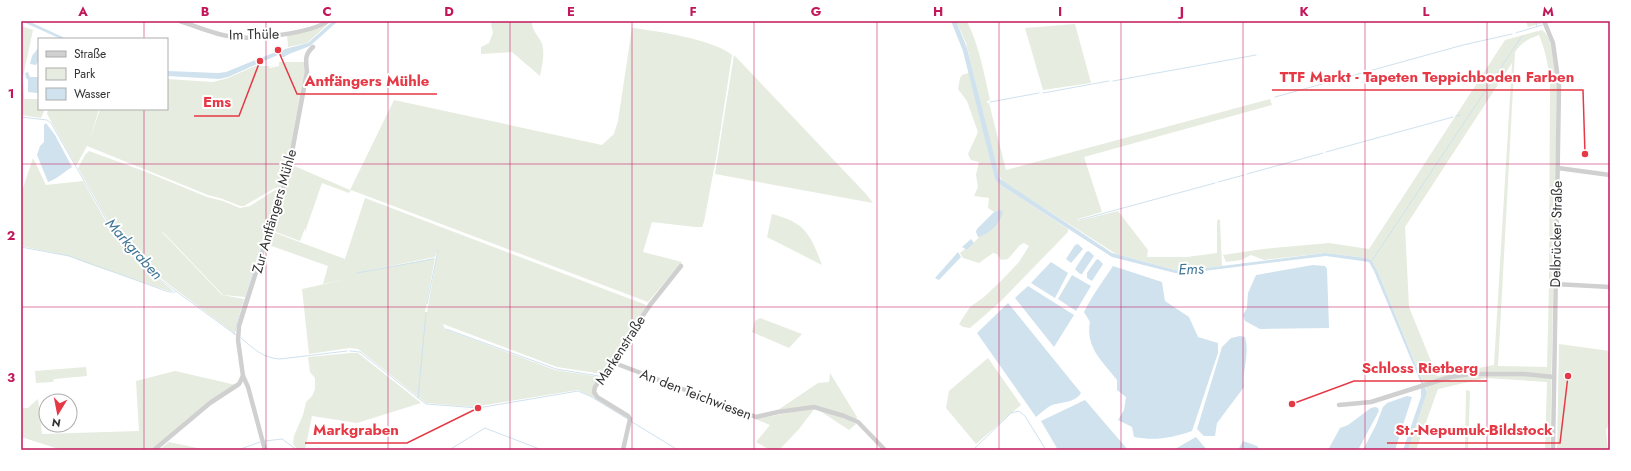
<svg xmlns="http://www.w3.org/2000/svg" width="1631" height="471" font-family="Jost,sans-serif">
<rect width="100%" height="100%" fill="#fff"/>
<!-- green -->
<g fill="#e6ecdf" fill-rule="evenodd">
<path d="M493,21H532C531,30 539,36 542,44C545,53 542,67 540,76L512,52L481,54V47L489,43L493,33L491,24Z"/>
<path d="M956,21H967C979,46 984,73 990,100L987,101V103H989L1006,170L1270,99L1272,105L1084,157L1102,212L1078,219V221L1118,211L1148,250L1147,257H1187L1217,253V222L1218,219L1220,220L1222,266L1179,271L1116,254L1002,181L997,170L966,43Z"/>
<path d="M1526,21H1542L1543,23L1528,27Z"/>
<path d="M326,23L327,25L307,43L288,47L287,34Z"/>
<path d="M1075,24L1091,83L1043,90L1025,28Z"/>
<path d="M21,26L33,30L23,77L24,99H39V109H45L41,118L21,115Z"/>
<path d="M632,28C657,31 712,39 732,55L717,153L704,222L702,227H695L652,222L643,252L682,262L648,302L351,190L349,193L322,183L305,232V228L300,241L270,230L292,165L350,190L394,100L602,145L614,134L618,121Z"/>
<path d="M1542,30C1554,37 1556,72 1557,86L1550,450H1545L1547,382L1486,378L1438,389L1416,450H1408L1427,391L1377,270L1371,260L1366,258L1325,253L1264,260L1251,255L1241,260L1226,262L1223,255L1263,249L1329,243L1369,249L1505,40ZM1539,35C1546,52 1549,68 1550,86L1549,285L1547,367L1498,366L1515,52C1522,42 1528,39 1539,35ZM1512,63L1494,365L1437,376L1409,307L1405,227Z"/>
<path d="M734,55L866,194L873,203L715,174Z"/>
<path d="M279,62H305V74L288,167L286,168L280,187L273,189L244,206H240L223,199L208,195L87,146L76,166L47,114L48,109H99L89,142L100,109H167V79L213,82L228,78L255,66H269L270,68L279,66Z"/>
<path d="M969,73L995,180L1002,186L1068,229V232L1000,302L970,328L963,327L959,324L970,307L984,297L1002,280L1019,262L1029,246L1024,243L1020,245L1008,259L1001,260L997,254L993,253L979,263L963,258L960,253L965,249L967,250L979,237L999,210L994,212L988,208L989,198L974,196L978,187L976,175L979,162L971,160L968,154L978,132L967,101L958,89L960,78L962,75Z"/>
<path d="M89,151L149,173L207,197L223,201L240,208L250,206L275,190H278L245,297L223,295L164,233L161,231L222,295L244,299L234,333L151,271L112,228L78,168L85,155Z"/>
<path d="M33,158L46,185L83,181L109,227L151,273L173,291H169L86,263L69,256L21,246V194Z"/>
<path d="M365,198L646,305V307L602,374L557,367L443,324L445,329L555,370L600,377L593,392L594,398L578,390L473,407L426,403L358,349L350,348L309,354L302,289L352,278L323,284L328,266L266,244L270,231L345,259ZM438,249L427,312H425L435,258L355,273L435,257Z"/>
<path d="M772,214C806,223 810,234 822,265L767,237Z"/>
<path d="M760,318L802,334L789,348L752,332L755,321Z"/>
<path d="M1559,344L1610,351L1609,366L1610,367V423L1606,430L1608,450H1557Z"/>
<path d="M350,353H358L421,403L357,423L312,416L305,450L297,449L293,444L294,436L303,415L306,402L312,396L315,389V378L310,372L308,357Z"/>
<path d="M988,358L1021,405L976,444L946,408L949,391Z"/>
<path d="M86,367L87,376L54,379L53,382L36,383L35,371Z"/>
<path d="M175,371L236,385L153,450H62L21,437V408H28L38,399L42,434L139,431L136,381Z"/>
<path d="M830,373L857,417L856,420L819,406L778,410L818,383L829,382Z"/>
<path d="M1466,390L1470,391L1468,450H1465Z"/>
<path d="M815,408L799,429L779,450H770L756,442L770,425L755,419Z"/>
<path d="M817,409L849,420L856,424L849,430Z"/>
<path d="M169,442L207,450H159Z"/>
</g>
<!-- water -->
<g fill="#cfe2ee">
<path d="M21,21H28L67,39H61Z"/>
<path d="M333,21H338L310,46L289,54L284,57H281L280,54L228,77L219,79L167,76V71L218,73L226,72L273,53L280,52L285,49L308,43Z"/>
<path d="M951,21H956L967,48L1000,179L1112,253L1175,270L1182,271L1325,253L1366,258L1371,260L1377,270L1427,392L1408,450H1403L1421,397V383L1374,271L1369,262L1326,256L1179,274L1112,257L1002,186L995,180L963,51Z"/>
<path d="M39,47V60L36,65L30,64L32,56Z"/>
<path d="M28,72L30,77H39V91L37,93L28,92V80L26,78L25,73Z"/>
<path d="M46,123L55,135L72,167C64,172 57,179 48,182L37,155L40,146L44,142V125Z"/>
<path d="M999,210L1003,211C1001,223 990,234 978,237L976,232L977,229L994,212Z"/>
<path d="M971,239L974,243L967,250L962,247Z"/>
<path d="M1078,244L1083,249L1071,263L1066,259L1075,245Z"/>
<path d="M1089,251L1094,256L1082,274H1080L1075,269L1086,252Z"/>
<path d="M958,252L961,257L939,280L935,278Z"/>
<path d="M1098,259L1103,264L1092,281L1087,278V273L1096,260Z"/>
<path d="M1051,262L1068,273L1055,298L1031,283Z"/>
<path d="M1313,265L1325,266L1327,269L1329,328L1260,329L1245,321L1243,315L1247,308L1248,293L1256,275Z"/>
<path d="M1113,266L1162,282L1165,301L1189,317L1198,337L1218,343V353L1192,431C1172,438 1155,441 1134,437L1132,427L1118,420L1124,410L1126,397L1117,390V380C1103,362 1085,347 1090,322L1084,312C1092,296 1103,281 1113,266Z"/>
<path d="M1072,275L1091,286L1076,311L1058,299Z"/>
<path d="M1028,286L1074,315L1054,347L1015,298Z"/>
<path d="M1008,303L1081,393C1075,403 1061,402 1052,405C1046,408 1041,413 1036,417L977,333Z"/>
<path d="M1240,336L1245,337C1250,354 1242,370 1244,387L1217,423L1215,436H1204L1197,429L1222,347L1231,338Z"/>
<path d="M1407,396L1412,397L1395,450H1363L1376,425L1383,407L1387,403Z"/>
<path d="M1085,400L1128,450H1058L1041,421Z"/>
<path d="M1375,407L1378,408L1379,411L1358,450H1328L1340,428L1348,425L1371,408Z"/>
<path d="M1196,437L1207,450H1170L1175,449Z"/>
<path d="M1243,441L1257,446L1260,450H1238Z"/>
</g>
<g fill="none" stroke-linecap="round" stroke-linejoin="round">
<!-- stream -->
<g stroke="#cfe2ee" stroke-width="1">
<path d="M1535,21L1537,26"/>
<path d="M1548,23L1556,21"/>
<path d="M1519,32L1542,25"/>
<path d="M1516,33L1518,32"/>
<path d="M1113,81L1256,55"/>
<path d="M1043,93L1109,81"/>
<path d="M1275,97L1463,45L1512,34"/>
<path d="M990,102L1039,93"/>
<path d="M1456,116L1460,115"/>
<path d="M21,117L47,120L51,123L110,226L151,273L236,335"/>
<path d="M1326,152L1453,117"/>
<path d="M1247,174L1323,153"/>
<path d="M1218,182L1244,175"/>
<path d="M280,186L287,164"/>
<path d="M1079,220L1215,183"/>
<path d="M21,247L69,256L169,292H175"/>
<path d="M1371,262L1522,36"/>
<path d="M357,273L433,259"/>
<path d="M427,304L438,250"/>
<path d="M446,329L556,369L599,376"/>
<path d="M234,334L279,191"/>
<path d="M241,338C254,349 263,358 280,359L347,351"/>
<path d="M350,351L360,352L426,404L478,408L578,391L590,396L626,418"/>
<path d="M418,398L426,313"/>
<path d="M632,422L678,450"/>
<path d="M265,441L282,439L297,450"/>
<path d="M238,450L260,442"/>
<path d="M449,450L485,428L542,450"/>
<path d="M973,450L1011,413L1019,411L1025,416L1046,450"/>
</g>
<!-- minor -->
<g stroke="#d0d0d0" stroke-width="4.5">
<path d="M180,21C198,27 215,35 234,37C254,40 311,33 328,21"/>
<path d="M1544,21L1553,43L1559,86L1553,450"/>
<path d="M1558,168L1610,175"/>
<path d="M1555,284L1610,287"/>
<path d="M612,362L756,417L778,412L814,407L844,416L858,422L885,450"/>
<path d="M1339,405L1371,402L1450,377L1470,374H1523L1554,377"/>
<path d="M154,450L210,403L239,384L243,376"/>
<path d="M265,450L248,387L243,376L238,340L239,326L289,168L307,72C306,61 304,55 313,47"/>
<path d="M623,450L630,419L628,416L597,397L594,392L595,387L650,305L681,266"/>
</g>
</g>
<!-- grid -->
<path fill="none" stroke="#c2185b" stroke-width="1" stroke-opacity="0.55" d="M144,21V39M266,21V450M388,21V450M510,21V450M632,21V450M754,21V450M877,21V450M999,21V450M1121,21V450M1243,21V450M1365,21V450M1487,21V450M144,109V450M21,164H1610M21,307H1610"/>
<g text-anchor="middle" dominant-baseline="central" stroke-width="4" stroke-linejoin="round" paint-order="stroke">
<!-- street labels -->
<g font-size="14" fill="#333" stroke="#fff">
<text transform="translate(254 34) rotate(-1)">Im Thüle</text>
<text transform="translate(274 211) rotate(-74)">Zur Antfängers Mühle</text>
<text transform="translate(1556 234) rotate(-89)">Delbrücker Straße</text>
<text transform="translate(620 350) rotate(-57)">Markenstraße</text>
<text transform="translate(696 394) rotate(21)">An den Teichwiesen</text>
</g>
<!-- water labels -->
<g font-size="15" font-style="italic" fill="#3f7597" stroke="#fff">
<text transform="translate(134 249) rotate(48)">Markgraben</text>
<text transform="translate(1191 269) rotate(-2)">Ems</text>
</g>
</g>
<!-- callouts -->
<path fill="none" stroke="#e63946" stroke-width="1.5" d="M1585 154L1583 90H1272M278 50L297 94H437M260 61L239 116H194M1292 404L1354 381H1487M478 408L407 443H305M1568 376L1560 443H1387"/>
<g fill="#e63946" stroke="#fff" stroke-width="1.5">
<circle cx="1585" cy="154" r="4"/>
<circle cx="278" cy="50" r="4"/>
<circle cx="260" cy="61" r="4"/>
<circle cx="1292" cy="404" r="4"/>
<circle cx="478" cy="408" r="4"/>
<circle cx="1568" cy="376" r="4"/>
</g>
<g font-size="15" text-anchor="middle" font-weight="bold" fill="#e63946" stroke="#fff" stroke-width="4" stroke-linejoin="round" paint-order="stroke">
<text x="1427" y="82">TTF Markt - Tapeten Teppichboden Farben</text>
<text x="367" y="86">Antfängers Mühle</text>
<text x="217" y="107">Ems</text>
<text x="1420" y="373">Schloss Rietberg</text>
<text x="356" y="435">Markgraben</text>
<text x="1474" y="435">St.-Nepumuk-Bildstock</text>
</g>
<!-- border -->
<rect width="1631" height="471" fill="none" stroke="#ffffff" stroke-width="44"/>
<!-- legend -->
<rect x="38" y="38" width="130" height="72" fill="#ffffff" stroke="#adadad"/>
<rect x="46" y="51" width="20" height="6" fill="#d0d0d0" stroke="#adadad"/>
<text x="74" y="58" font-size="12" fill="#333333">Straße</text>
<rect x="46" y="68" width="20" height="12" fill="#e6ecdf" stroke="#adadad"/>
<text x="74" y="78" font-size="12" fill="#333333">Park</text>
<rect x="46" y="88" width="20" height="12" fill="#cfe2ee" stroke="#adadad"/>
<text x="74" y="98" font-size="12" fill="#333333">Wasser</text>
<!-- north arrow -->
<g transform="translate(58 413) rotate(190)"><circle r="19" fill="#ffffff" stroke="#adadad"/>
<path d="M0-3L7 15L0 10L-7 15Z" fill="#e63946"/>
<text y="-6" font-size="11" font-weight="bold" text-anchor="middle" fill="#333333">N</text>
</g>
<rect x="22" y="22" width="1587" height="427" fill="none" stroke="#c2185b" stroke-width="1.5"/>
<g font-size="13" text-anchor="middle" font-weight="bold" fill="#c2185b">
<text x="83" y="16">A</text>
<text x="205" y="16">B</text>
<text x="327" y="16">C</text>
<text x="449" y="16">D</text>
<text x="571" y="16">E</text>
<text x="693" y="16">F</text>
<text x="816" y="16">G</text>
<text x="938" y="16">H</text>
<text x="1060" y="16">I</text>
<text x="1182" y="16">J</text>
<text x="1304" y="16">K</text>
<text x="1426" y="16">L</text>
<text x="1548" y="16">M</text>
<text x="11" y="98">1</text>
<text x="11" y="240">2</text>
<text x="11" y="382">3</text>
</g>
</svg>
